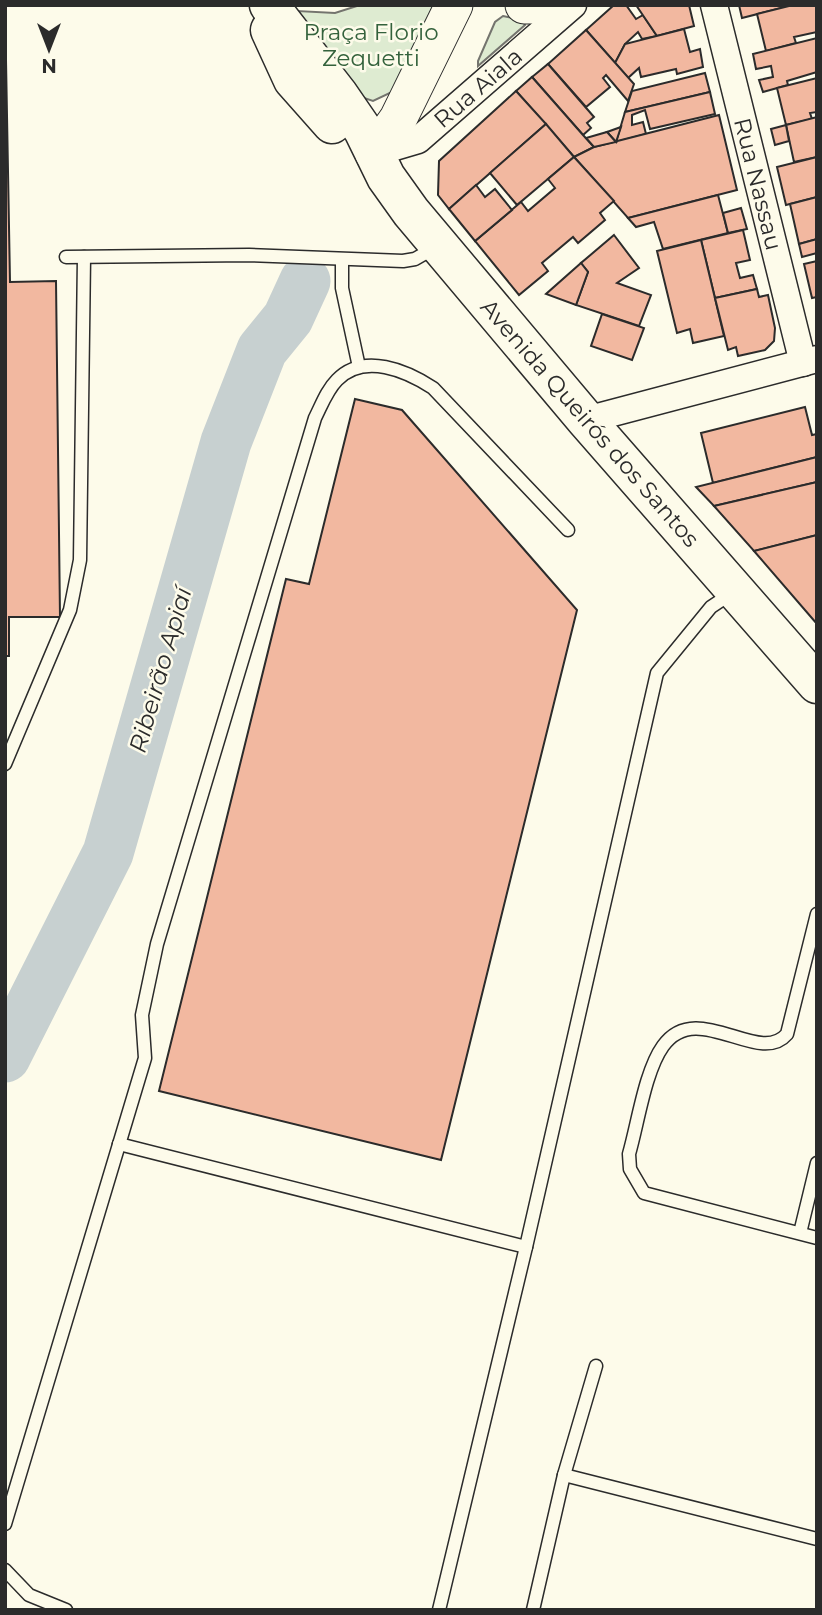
<svg xmlns="http://www.w3.org/2000/svg" width="822" height="1615" font-family="Montserrat,sans-serif">
<rect width="100%" height="100%" fill="#fdfbea"/>
<!-- green -->
<g fill="#deebd1" stroke="#74746e" stroke-width="2">
<path d="M360,5H436L392,92L373,101L361,97L298,11L335,13Z"/>
<path d="M503,16L522,20L525,25L478,66V61L495,22Z"/>
</g>
<g fill="none" stroke-linecap="round" stroke-linejoin="round">
<!-- river -->
<path stroke="#c7d0d0" stroke-width="51" d="M5,1057L108,853L226,442L262,350L288,318L305,281"/>
</g>
<!-- building -->
<g fill="#f2b8a0" stroke="#2b2b2b" stroke-width="2">
<path d="M5,5L10,282L56,281L60,617H9V656H5Z"/>
<path d="M614,5H626L636,19L643,15L657,36L642,39L638,32L625,44L615,63L586,30Z"/>
<path d="M636,5H689L694,26L657,36Z"/>
<path d="M739,5H793L742,18Z"/>
<path d="M793,5H817V32L794,37L796,43L766,51L757,14Z"/>
<path d="M684,29L690,52L700,49L703,67L677,74L676,69L641,77L639,68L628,78L615,63L625,44Z"/>
<path d="M586,30L634,84L628,101L606,75L603,78L610,87L586,107L548,64Z"/>
<path d="M817,38V72L787,81L788,85L763,92L759,80L773,77L771,66L756,69L753,54Z"/>
<path d="M548,64L594,117L587,123L591,128L583,135L532,77Z"/>
<path d="M705,73L710,92L625,112L632,91Z"/>
<path d="M532,77L583,135L594,147L574,157L516,91Z"/>
<path d="M817,78V112L810,113L812,119L786,125L777,88Z"/>
<path d="M516,91L546,124L449,209L438,195L439,161Z"/>
<path d="M710,92L715,114L650,129L645,110L632,115V125L643,122L646,134L616,142L625,112Z"/>
<path d="M719,115L737,190L628,218L574,157L594,147Z"/>
<path d="M817,117V157L794,162L786,125Z"/>
<path d="M546,124L574,157L517,205L490,173Z"/>
<path d="M786,125L789,141L775,145L771,129Z"/>
<path d="M621,127L616,142L607,132Z"/>
<path d="M607,132L616,142L594,147L586,138Z"/>
<path d="M574,157L614,201L600,213L605,220L578,243L573,237L542,263L548,271L519,295L475,241L521,202L528,211L555,188L548,179Z"/>
<path d="M817,157V197L786,205L777,167Z"/>
<path d="M476,185L485,197L495,189L512,210L475,241L449,209Z"/>
<path d="M718,195L728,233L663,249L654,222L636,227L628,218Z"/>
<path d="M817,197V239L799,244L790,204Z"/>
<path d="M741,208L747,229L728,233L723,213Z"/>
<path d="M743,230L750,260L736,263L740,278L753,275L757,289L715,298L701,240Z"/>
<path d="M614,235L639,268L617,283L651,295L639,326L576,305L588,272L581,263Z"/>
<path d="M817,239V253L802,257L799,244Z"/>
<path d="M701,240L724,336L693,343L690,329L677,333L657,251Z"/>
<path d="M817,261V297L812,298L804,264Z"/>
<path d="M581,263L588,272L576,305L546,294Z"/>
<path d="M757,289L759,297L768,295L775,328L774,341L765,350L738,356L736,347L728,350L715,298Z"/>
<path d="M602,314L644,328L632,360L591,346Z"/>
<path d="M355,399L402,410L577,610L441,1160L159,1091L286,579L309,584Z"/>
<path d="M805,407L812,435L817,434V457L713,483L701,433Z"/>
<path d="M817,457V482L714,506L696,487Z"/>
<path d="M817,482V535L754,551L714,506Z"/>
<path d="M817,535V624L754,551Z"/>
</g>
<g fill="none" stroke-linecap="round" stroke-linejoin="round">
<!-- service casing -->
<g stroke="#2b2b2b" stroke-width="15">
<g id="service">
<path d="M66,257L249,255L403,261L415,259L436,247"/>
<path d="M342,260V288L359,367"/>
<path d="M5,764L70,610L80,560L84,257"/>
<path d="M817,914L787,1034C759,1067 697,998 663,1046C645,1071 638,1123 629,1154L630,1169L644,1193L817,1238"/>
<path d="M119,1144L526,1247"/>
<path d="M800,1233L817,1163"/>
<path d="M564,1475L817,1539"/>
<path d="M5,1524L145,1058L142,1015L157,944L315,418C322,404 327,390 337,380C364,352 407,371 433,388L568,530"/>
<path d="M5,1570L29,1595L66,1610"/>
<path d="M439,1610L526,1247L657,673L711,607L732,593"/>
<path d="M533,1610L564,1475L596,1366"/>
</g>
</g>
<!-- minor casing -->
<g stroke="#2b2b2b" stroke-width="29">
<g id="minor">
<path d="M714,5L803,363"/>
<path d="M374,153L418,140L573,5"/>
<path d="M586,420L817,359"/>
</g>
</g>
<!-- secondary casing -->
<g stroke="#2b2b2b" stroke-width="39">
<g id="secondary">
<path d="M524,5H555"/>
<path d="M374,153L398,119L454,5"/>
</g>
</g>
<!-- primary casing -->
<g stroke="#2b2b2b" stroke-width="41">
<g id="primary">
<path d="M269,5L339,95L363,130L386,177L411,212L586,420L817,684"/>
<path d="M270,30L293,80L332,124"/>
</g>
</g>
<!-- service -->
<use href="#service" stroke="#fdfbea" stroke-width="12"/>
<!-- minor -->
<use href="#minor" stroke="#fdfbea" stroke-width="26"/>
<!-- secondary -->
<use href="#secondary" stroke="#fdfbea" stroke-width="37"/>
<!-- primary -->
<use href="#primary" stroke="#fdfbea" stroke-width="38"/>
</g>
<g text-anchor="middle" dominant-baseline="central" stroke-width="5" stroke-linejoin="round" paint-order="stroke">
<!-- park labels -->
<g font-size="23" fill="#34623c" stroke="#fdfbea">
<text x="371" y="32">Praça Florio<tspan x="371" dy="26">Zequetti</tspan></text>
</g>
<!-- street labels -->
<g font-size="23" fill="#2b2b2b" stroke="#fdfbea">
<text transform="translate(478 88) rotate(-41)">Rua Aiala</text>
<text transform="translate(758 184) rotate(76)">Rua Nassau</text>
<text transform="translate(590 423) rotate(49)">Avenida Queirós dos Santos</text>
</g>
<!-- water labels -->
<g font-size="24" font-style="italic" fill="#2b2b2b" stroke="#fdfbea">
<text transform="translate(160 670) rotate(-74)">Ribeirão Apiaí</text>
</g>
</g>
<!-- border -->
<rect width="822" height="1615" fill="none" stroke="#2b2b2b" stroke-width="14"/>
<!-- north arrow -->
<g transform="translate(49 49) rotate(180)" stroke="#fdfbea" stroke-width="5" paint-order="stroke">
<path d="M0-5L12 26L0 18L-12 26Z" fill="#2b2b2b"/>
<text y="-10" font-size="19" font-weight="bold" text-anchor="middle" fill="#2b2b2b">N</text>
</g>
</svg>
